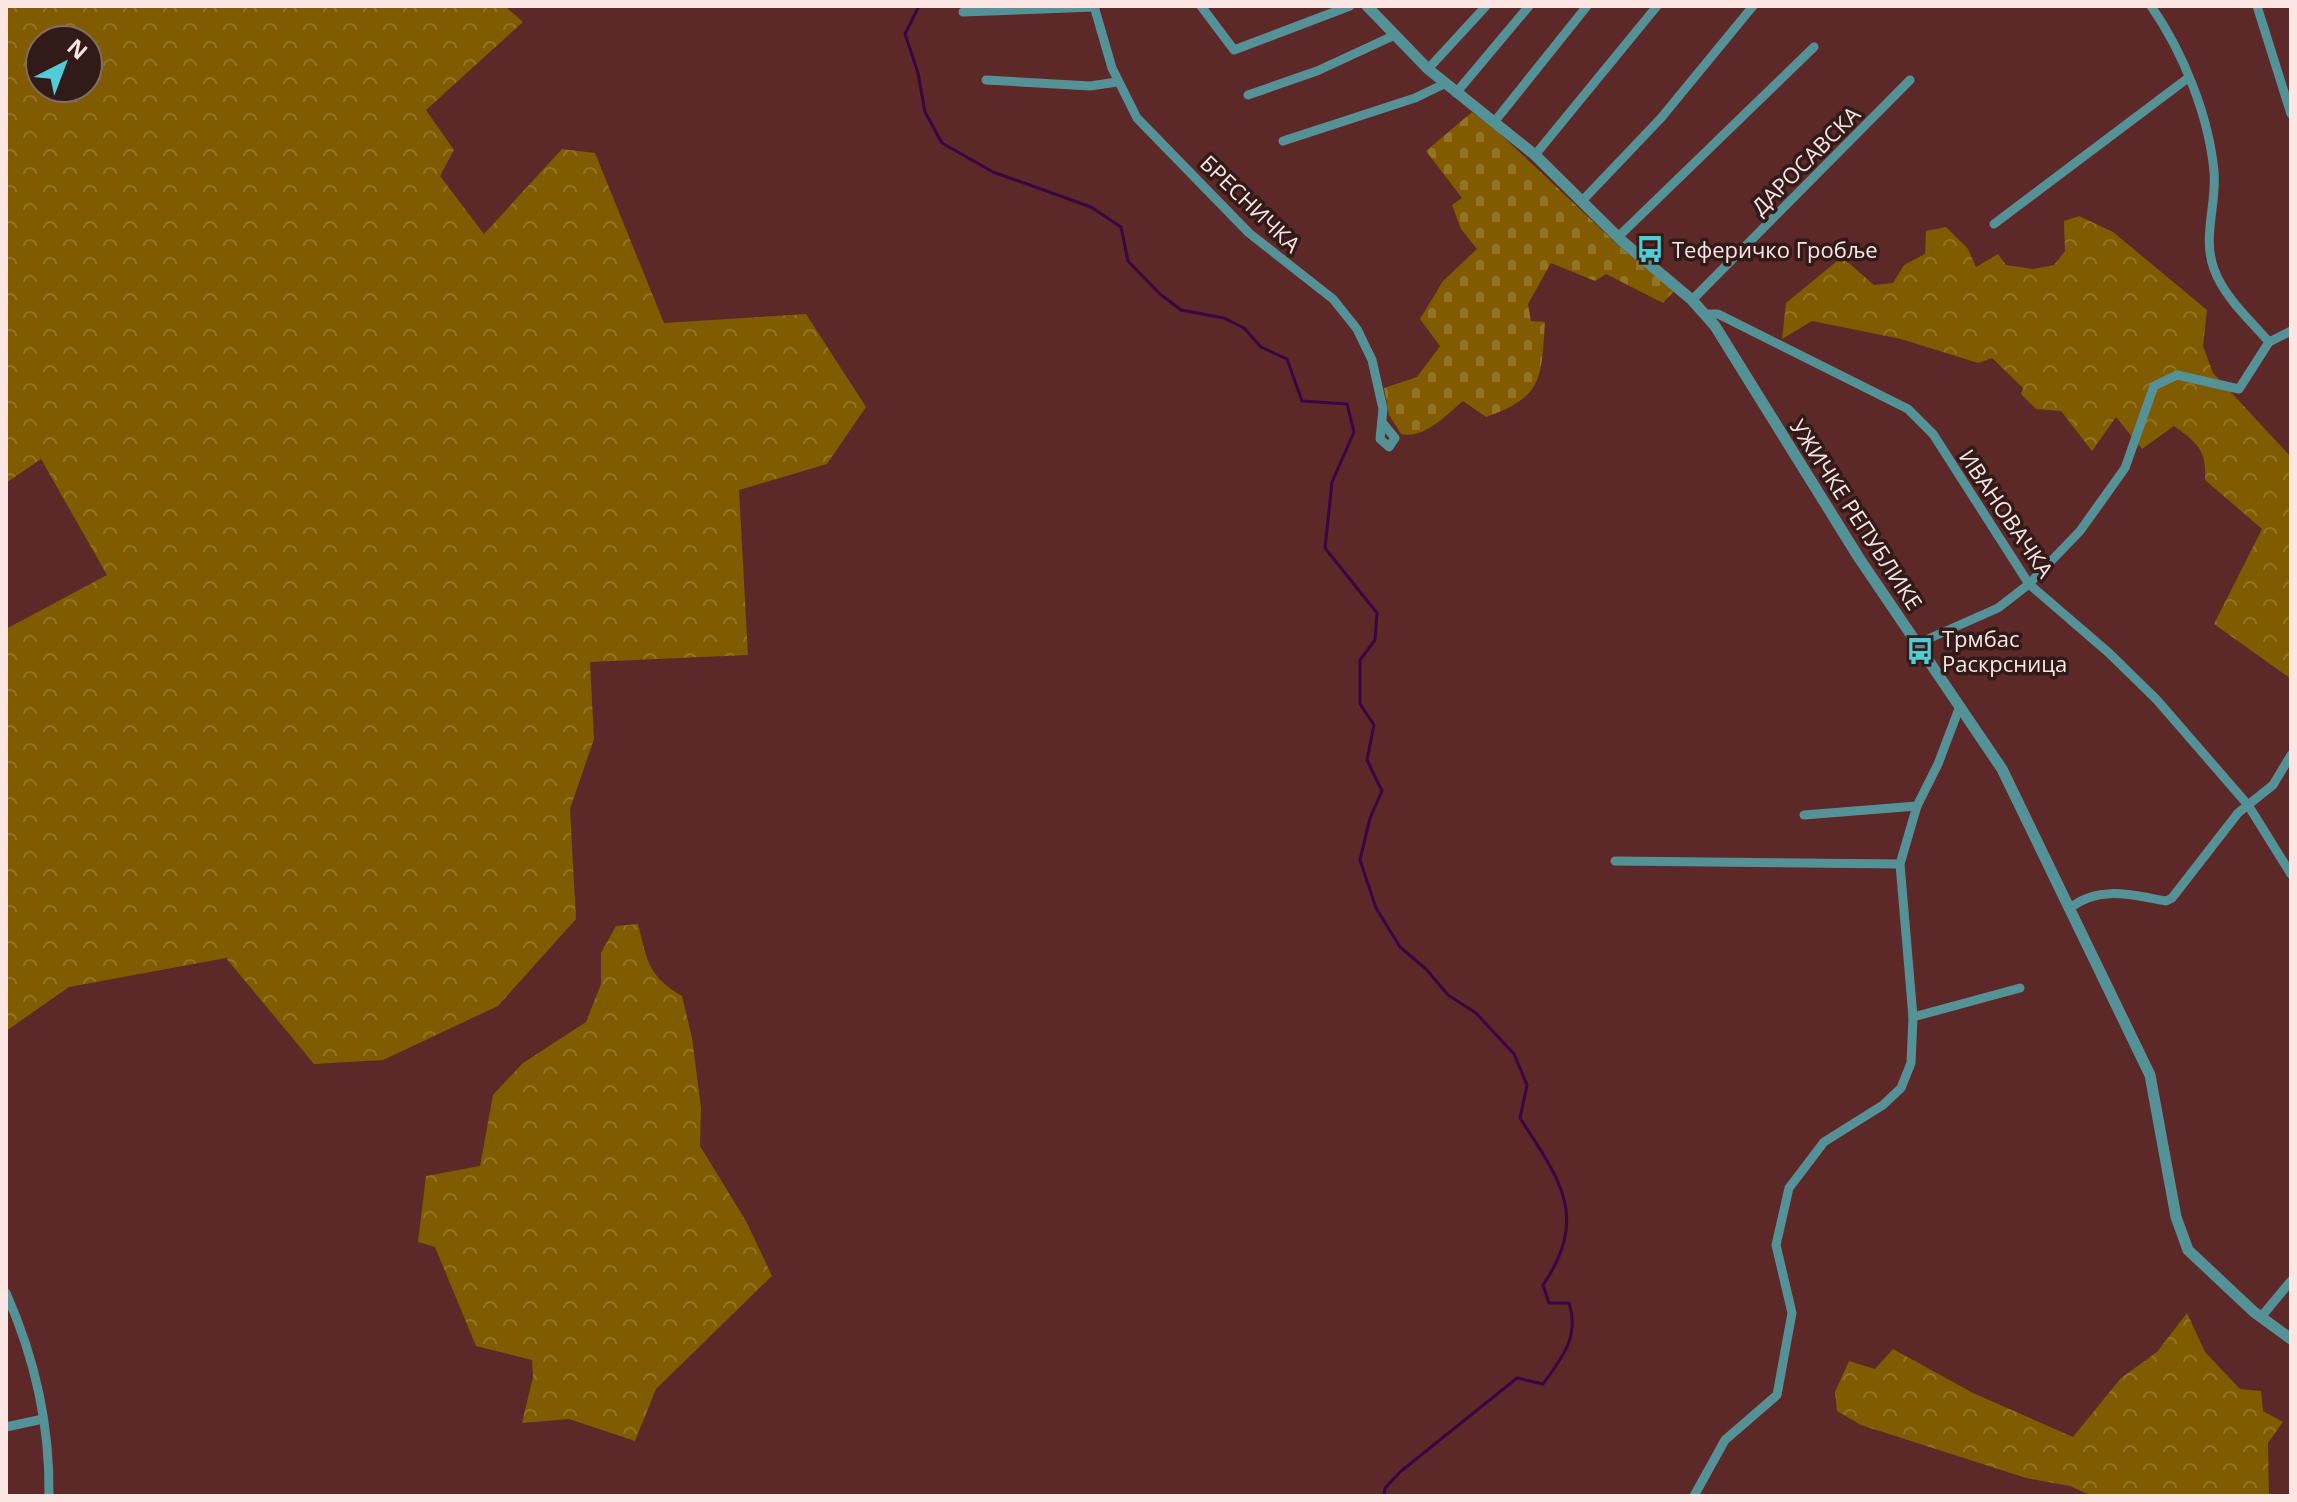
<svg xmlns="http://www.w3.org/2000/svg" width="2297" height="1502" font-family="'Open Sans',sans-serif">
<defs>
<pattern id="forest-crowns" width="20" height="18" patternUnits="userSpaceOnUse" patternTransform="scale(2)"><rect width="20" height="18" fill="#805b00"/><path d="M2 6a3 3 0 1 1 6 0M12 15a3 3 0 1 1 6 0" fill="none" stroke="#937325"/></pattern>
<pattern id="cemetery-stones" width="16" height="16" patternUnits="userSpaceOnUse" patternTransform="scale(2)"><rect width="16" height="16" fill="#805b00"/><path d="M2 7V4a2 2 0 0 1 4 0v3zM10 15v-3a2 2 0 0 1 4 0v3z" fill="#937325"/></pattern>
</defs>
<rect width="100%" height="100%" fill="#5d2828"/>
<!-- forest -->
<g fill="url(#forest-crowns)" fill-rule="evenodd">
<path d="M6,6H505L523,22L426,110L454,150L440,176L484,234L562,149L595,153L664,323L806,314L866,407L827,464L739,490L748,655L590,662L594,739L570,809L576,919L498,1006L383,1060L314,1064L226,958L69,987L6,1031V629L107,575L41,459L6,483ZM40,40H88V88H40Z"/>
<path d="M2079,216L2113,232L2207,310L2203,346L2213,373L2291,457V679L2214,624L2262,529L2205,480C2207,451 2198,443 2174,426L2142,449L2116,417L2092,451L2061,411L2036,409L2021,394L2023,388L1992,358L1978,363L1901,339L1812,321L1782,339L1786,303L1842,257L1874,285L1893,283L1904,265L1925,254L1926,231L1946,227L1968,249L1976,267L1998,254L2006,265L2033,269L2054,265L2065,251L2064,221Z"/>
<path d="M638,924C648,962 647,975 682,996L692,1038L701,1108L700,1146L746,1221L772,1276L656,1389L635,1441L569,1419L522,1423L533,1377L532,1360L476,1346L435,1247L418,1242L426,1176L480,1166L493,1095L523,1063L586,1022L601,984V953L616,926Z"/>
<path d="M2187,1313L2205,1352L2240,1389L2261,1391L2263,1411L2283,1422L2268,1443L2269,1496H2092L2070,1486L2026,1478L1861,1425L1837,1411L1835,1392L1849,1361L1875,1369L1893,1349L1973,1393L2073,1437L2121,1378L2157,1352Z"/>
</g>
<!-- cemetery -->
<path fill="url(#cemetery-stones)" d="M1472,112L1495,129L1619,246L1674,291L1663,303L1606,274L1595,281L1551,263L1528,304L1531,321L1545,322C1541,378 1544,397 1486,417L1463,401C1445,416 1425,439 1401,434L1389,415L1384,388L1417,377L1440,346L1420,319L1443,281L1477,249L1461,229L1452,205L1462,198L1426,151Z"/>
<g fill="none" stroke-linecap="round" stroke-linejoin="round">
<!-- stream -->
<path stroke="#3b0443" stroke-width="3" d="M919,6L905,34L918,73L925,112L942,143L993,172L1091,207L1121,227L1128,261L1160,294L1181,310L1224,318L1244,328L1261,347L1287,359L1302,401L1347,404L1354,432L1332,482L1325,548L1377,613L1375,640L1360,660V704L1374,725L1367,760L1382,791L1370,818L1360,860L1376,908L1400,947L1426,969L1448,995L1476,1013L1514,1054L1527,1085L1520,1118C1559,1179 1590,1216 1543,1285L1549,1303H1569C1580,1336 1562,1358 1543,1384L1517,1378L1400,1472L1385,1488L1384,1496"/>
<!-- minor -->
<g stroke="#549297" stroke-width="9">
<path d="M1094,6L1112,68L1137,118L1249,233L1333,299L1357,329L1372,360L1383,409L1380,439L1389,447L1395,438L1382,422"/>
<path d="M1201,6L1234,50L1350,6"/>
<path d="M2151,6C2183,52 2209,116 2214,172C2217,204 2202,237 2214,269C2224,297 2250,320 2269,342"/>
<path d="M2257,6L2291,114"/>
<path d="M963,12L1095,7"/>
<path d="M1428,69L1486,6"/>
<path d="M986,80L1090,86L1117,82"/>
<path d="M1456,93L1529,6"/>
<path d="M1248,95L1317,71L1395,35"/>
<path d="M1495,121L1587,6"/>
<path d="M1283,141L1415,98L1444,84"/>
<path d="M1535,155L1657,6"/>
<path d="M1582,201L1661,118L1753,6"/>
<path d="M1994,224L2188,78"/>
<path d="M1618,237L1814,47"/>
<path d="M1692,300L1910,80"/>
<path d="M1705,314H1718L1908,409L1933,434L2029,584L2109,653L2157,700L2248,805L2291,874"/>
<path d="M1919,643L1998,608L2029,584L2080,531L2125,468L2154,386L2177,375L2239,389L2269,342L2291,331"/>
<path d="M1804,815L1917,806"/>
<path d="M1615,861L1900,864"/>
<path d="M2070,908C2099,885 2132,895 2166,901L2172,898L2238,813L2273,785L2291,755"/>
<path d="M1913,1017L2020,988"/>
<path d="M6,1293C35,1358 50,1425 49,1496"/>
<path d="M2261,1317L2291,1281"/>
<path d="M6,1427L43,1419"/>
<path d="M1694,1496L1725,1440L1777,1395L1792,1313L1776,1245L1789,1188L1824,1142L1883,1105L1901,1088L1911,1063L1913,1017L1900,864L1917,806L1938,764L1960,706"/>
</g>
<!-- tertiary -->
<path stroke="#549297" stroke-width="11" d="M1367,6L1428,69L1535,155L1622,241L1692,300L1715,326L1859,558L2002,769L2150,1075L2176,1217L2188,1250L2254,1312L2291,1339"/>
</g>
<!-- icons -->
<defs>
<g id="bus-bare" transform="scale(2.16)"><path d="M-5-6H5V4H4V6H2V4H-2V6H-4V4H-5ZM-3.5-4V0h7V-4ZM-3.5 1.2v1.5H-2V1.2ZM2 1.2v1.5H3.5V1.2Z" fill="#51ccd5" stroke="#321a19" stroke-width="2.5" paint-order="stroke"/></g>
</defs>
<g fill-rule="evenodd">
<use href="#bus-bare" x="1650" y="249"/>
<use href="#bus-bare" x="1920" y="651"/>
</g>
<g text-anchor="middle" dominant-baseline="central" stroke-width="7" stroke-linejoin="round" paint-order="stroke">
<!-- street labels -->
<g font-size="22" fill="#fbe6e4" stroke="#321a19">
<text transform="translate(1805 160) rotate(-45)">ДАРОСАВСКА</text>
<text transform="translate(1251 203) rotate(44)">БРЕСНИЧКА</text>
<text transform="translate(2007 513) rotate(56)">ИВАНОВАЧКА</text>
<text transform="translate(1857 514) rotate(57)">УЖИЧКЕ РЕПУБЛИКЕ</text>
</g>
<!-- poi labels -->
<g font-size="22" fill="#fbe6e4" stroke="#321a19" text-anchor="start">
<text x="1672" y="249">Теферичко Гробље</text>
<text x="1942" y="638">Трмбас<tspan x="1942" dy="25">Раскрсница</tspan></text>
</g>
</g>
<!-- border -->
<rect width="2297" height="1502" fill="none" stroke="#fbe6e4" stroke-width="16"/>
<!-- north arrow -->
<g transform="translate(64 64) rotate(42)"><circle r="38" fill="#321a19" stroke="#826c6a" stroke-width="2"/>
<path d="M0-6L14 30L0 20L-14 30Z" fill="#51ccd5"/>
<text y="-12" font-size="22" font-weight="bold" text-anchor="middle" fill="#fbe6e4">N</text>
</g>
</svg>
